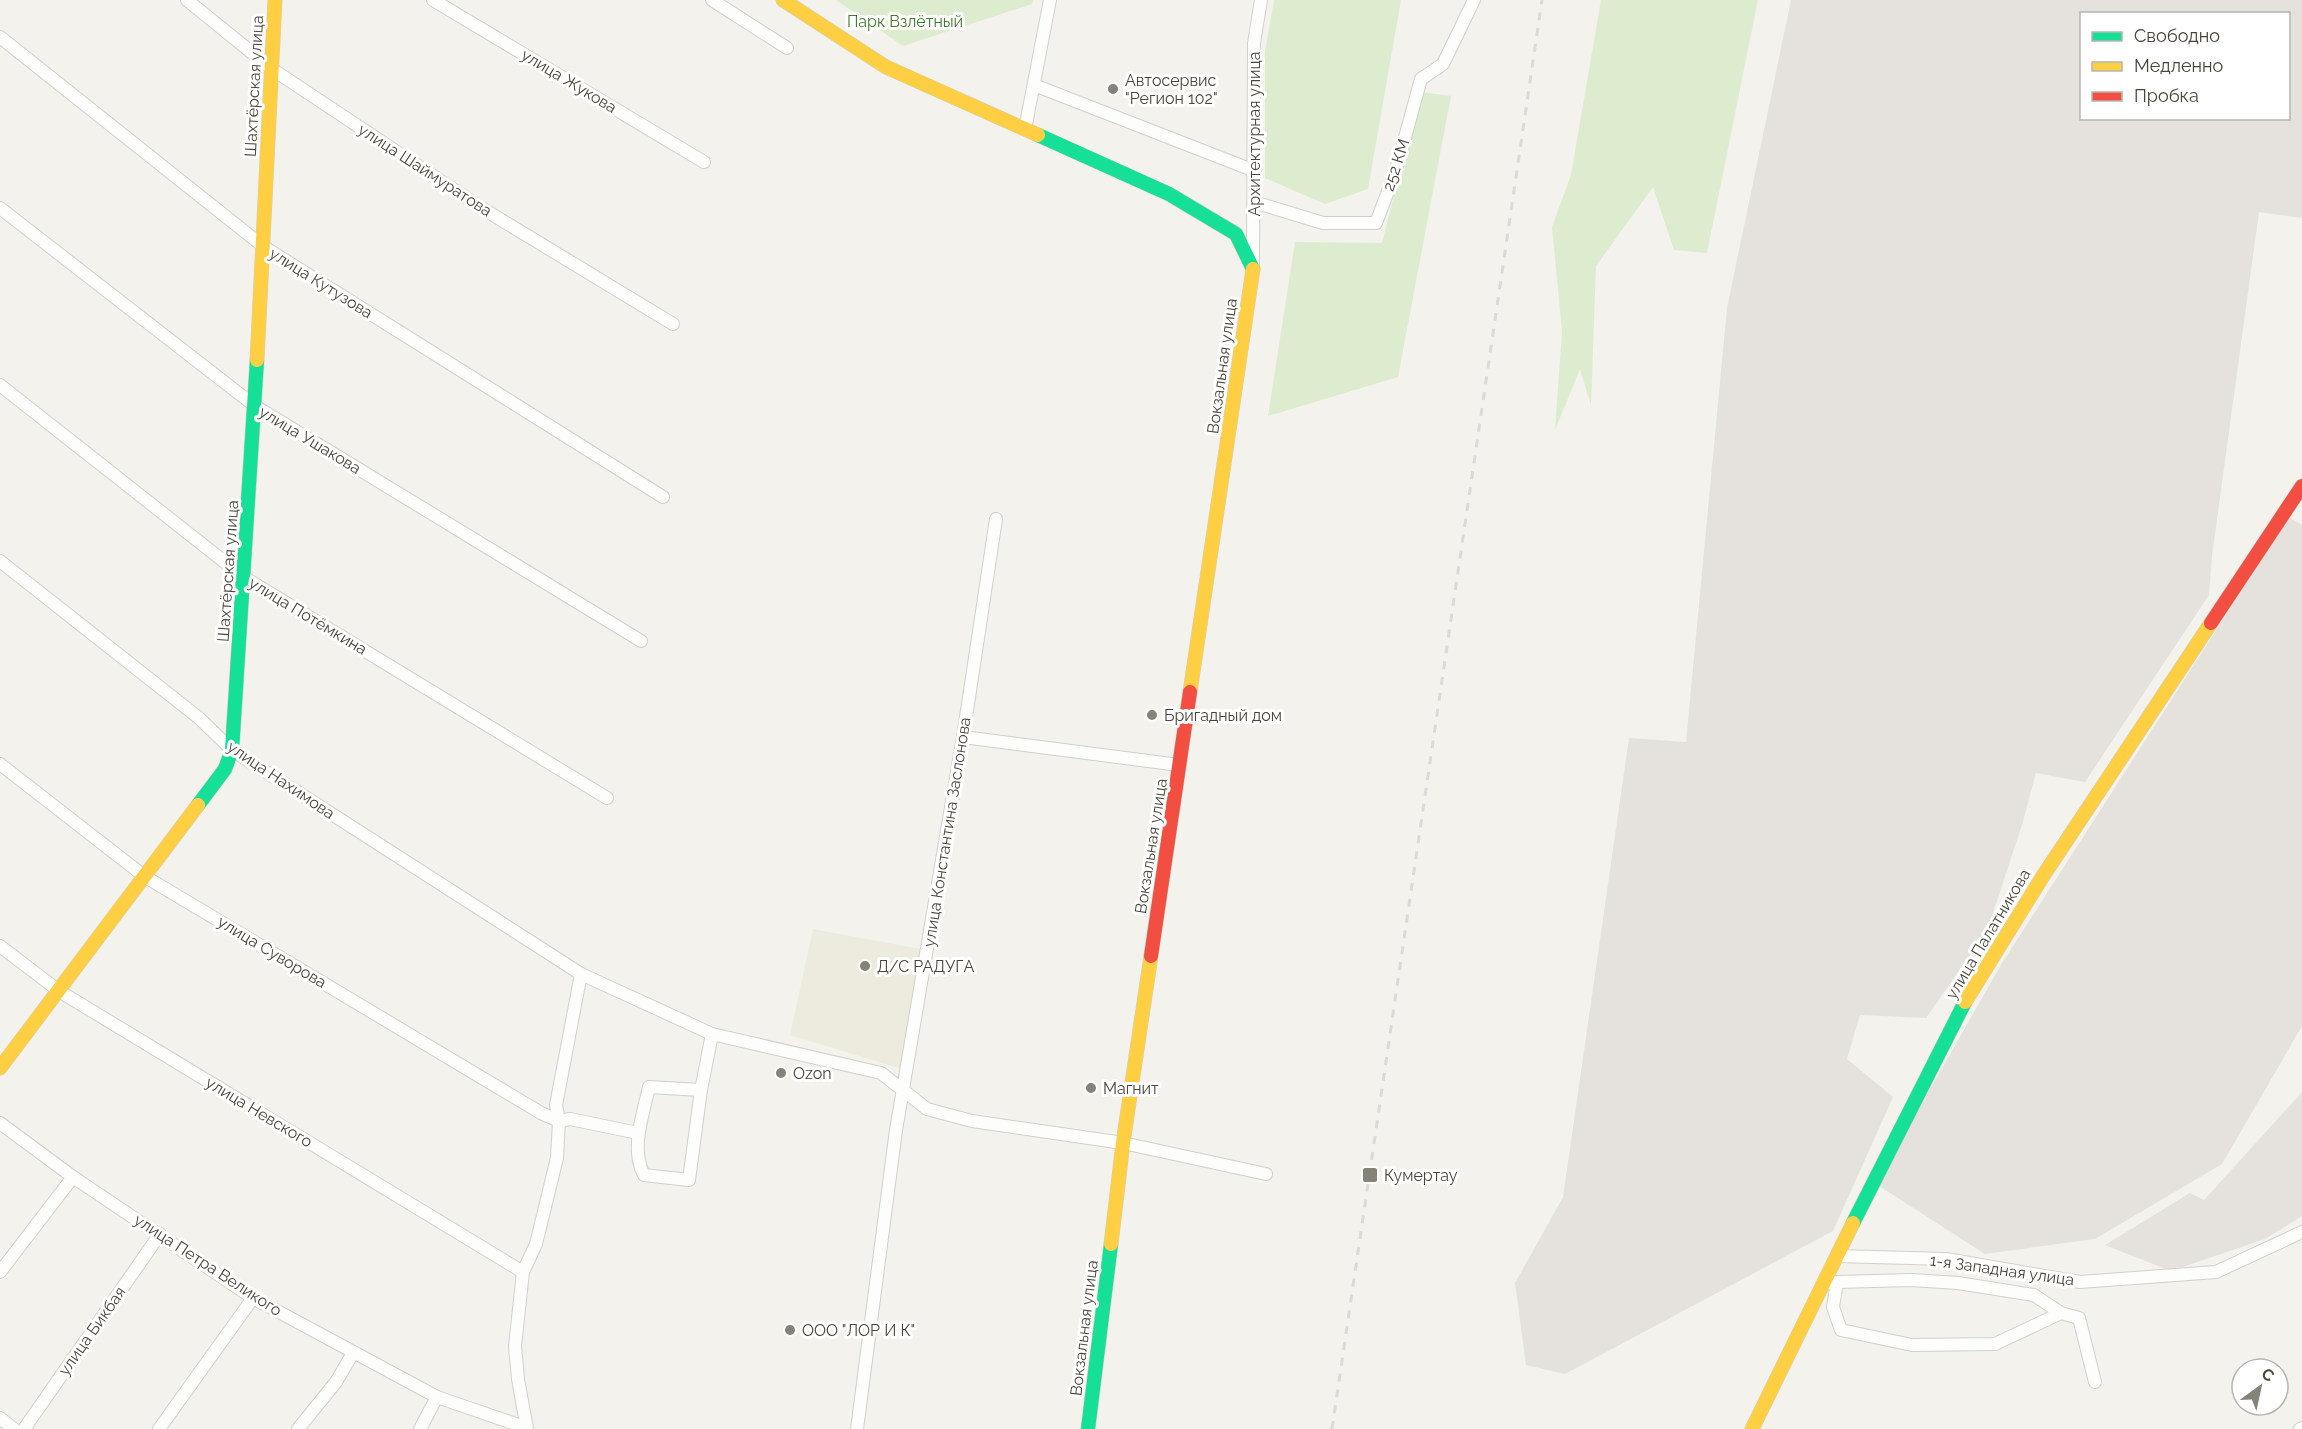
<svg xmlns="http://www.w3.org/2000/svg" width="2302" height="1429" font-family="Raleway,sans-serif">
<rect width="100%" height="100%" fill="#f3f2ed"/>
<!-- industrial -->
<g fill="#e5e2dd" fill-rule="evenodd">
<path d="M1791,0H2302V218L2259,212L2212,556L2209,595L2085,782L2036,773L2022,825L1987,931L1926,1018L1860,1015L1847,1059L1893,1097L1833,1231L1565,1374L1526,1365L1515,1283L1563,1197L1629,738L1686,742L1727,308ZM2082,14H2288V118H2082Z"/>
<path d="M2289,517L2302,525V1026L2222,1164L2095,1239L1985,1254L1876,1184L2002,963Z"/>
<path d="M2302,1092V1216L2265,1239L2171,1271L2105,1245L2190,1193L2204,1200Z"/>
</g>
<!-- education -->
<path fill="#edebdd" d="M813,929L920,949L902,1069L790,1035Z"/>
<!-- green -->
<g fill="#ddecce">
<path d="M836,0H1033L1032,4L903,46Z"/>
<path d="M1274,0H1401L1368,189L1325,204L1265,178V51Z"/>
<path d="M1601,0H1758L1707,253L1674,250L1653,187L1596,266L1591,405L1580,369L1555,430L1562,331L1552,227L1571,175Z"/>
<path d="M1420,92L1451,96L1398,377L1268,416L1295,242L1382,243Z"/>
</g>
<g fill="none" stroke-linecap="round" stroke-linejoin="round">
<!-- street casing -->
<g stroke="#d1d0cb" stroke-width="14">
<g id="street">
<path d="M187,0L272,69L480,207L673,324"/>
<path d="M433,0L704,162"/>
<path d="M712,0L787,48"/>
<path d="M0,37L264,247L663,497"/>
<path d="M1034,85L1255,171"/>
<path d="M1025,129L1050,0"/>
<path d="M1254,202L1323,223H1376L1396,170L1421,79L1443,64L1474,0"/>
<path d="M0,208L255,406L641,641"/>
<path d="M1253,265L1254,43L1261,0"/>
<path d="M0,385L245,578L607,798"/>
<path d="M0,561L199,718L232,750L581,974L712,1034L881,1073L927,1109L972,1121L1123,1143L1266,1174"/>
<path d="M963,737L1179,765"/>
<path d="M0,764L144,876L541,1113L559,1121L570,1119L638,1133"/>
<path d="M0,946L59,991L523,1272"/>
<path d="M701,1090L649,1087C643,1115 630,1149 644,1175L689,1180L701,1090L712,1034"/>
<path d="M0,1123L73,1177L253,1298L437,1397L527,1428"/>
<path d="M1837,1256L1946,1259L2080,1282L2216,1272L2302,1232"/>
<path d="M0,1272L73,1177"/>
<path d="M1837,1282L1911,1280L1958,1283L2034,1295L2061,1313L2079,1318L2095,1382"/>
<path d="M1830,1283L1837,1282L1833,1307L1841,1330L1912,1345L1995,1344L2061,1313"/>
<path d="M0,1418L14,1429"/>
<path d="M24,1429L160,1234"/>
<path d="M159,1429L253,1298"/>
<path d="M298,1429L336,1382L353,1353"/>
<path d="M420,1429L437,1397"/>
<path d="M527,1429L518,1379L515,1346L523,1272L536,1244L557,1158L559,1121L556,1105L581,974"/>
<path d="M857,1429L896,1130L963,737L996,519"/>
<path d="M2300,1429L2302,1428"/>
</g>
</g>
<!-- fast casing -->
<g stroke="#d2d0c4" stroke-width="15">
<g id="fast">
<path d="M1038,135L1169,194L1236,234L1253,269"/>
<path d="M198,805L225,769L232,750L257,360"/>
<path d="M1853,1223L1965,1002"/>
<path d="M1088,1429L1111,1244"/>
</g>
</g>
<!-- slow casing -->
<g stroke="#d2d0c4" stroke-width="15">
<g id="slow">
<path d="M783,0L886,67L1038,135"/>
<path d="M257,360L275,0"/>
<path d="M1190,692L1253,269"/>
<path d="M1965,1002L2043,876L2211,623"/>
<path d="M0,1068L198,805"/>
<path d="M1111,1244L1123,1143L1151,956"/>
<path d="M1752,1429L1853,1223"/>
</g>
</g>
<!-- jam casing -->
<g stroke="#d2d0c4" stroke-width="15">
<g id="jam">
<path d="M2211,623L2302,486"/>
<path d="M1151,956L1190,692"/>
</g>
</g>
<!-- street -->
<use href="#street" stroke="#fdfdfc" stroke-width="12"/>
<!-- fast -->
<use href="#fast" stroke="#16e098" stroke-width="14"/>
<!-- slow -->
<use href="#slow" stroke="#ffcf43" stroke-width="14"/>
<!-- jam -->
<use href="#jam" stroke="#f24e42" stroke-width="14"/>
<!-- rail -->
<path stroke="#dadad9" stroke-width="3" stroke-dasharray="8 8" stroke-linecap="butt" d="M1332,1429L1542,0"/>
</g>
<!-- markers -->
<g fill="#858278" stroke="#fff" stroke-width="2">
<circle cx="1113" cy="89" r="6"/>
<circle cx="1152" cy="715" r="6"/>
<circle cx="865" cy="966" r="6"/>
<circle cx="781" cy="1073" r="6"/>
<circle cx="1091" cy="1088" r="6"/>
<rect x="1362" y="1167" width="16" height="16" rx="3"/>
<circle cx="790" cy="1330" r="6"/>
</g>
<g text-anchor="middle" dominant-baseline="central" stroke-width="6" stroke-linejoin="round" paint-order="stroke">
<!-- park labels -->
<g font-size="16" fill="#417b2c" stroke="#fff">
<text x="905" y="21">Парк Взлётный</text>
</g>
<!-- poi labels -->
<g font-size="16" fill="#4a4539" stroke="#fff" text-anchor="start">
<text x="1125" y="80">Автосервис<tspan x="1125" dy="18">"Регион 102"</tspan></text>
<text x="1164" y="715">Бригадный дом</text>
<text x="877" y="966">Д/С РАДУГА</text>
<text x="793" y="1073">Ozon</text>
<text x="1103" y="1088">Магнит</text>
<text x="1384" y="1175">Кумертау</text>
<text x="802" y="1330">ООО "ЛОР И К"</text>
</g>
<!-- street labels -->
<g font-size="16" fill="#4a4539" stroke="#fff">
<text transform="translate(569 81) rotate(31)">улица Жукова</text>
<text transform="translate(254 86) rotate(-87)">Шахтёрская улица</text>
<text transform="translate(1254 134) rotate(-90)">Архитектурная улица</text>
<text transform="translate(1396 165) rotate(-72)">252 КМ</text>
<text transform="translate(425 170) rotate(33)">улица Шаймуратова</text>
<text transform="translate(321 283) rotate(32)">улица Кутузова</text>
<text transform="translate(1222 366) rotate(-82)">Вокзальная улица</text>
<text transform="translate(310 440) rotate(31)">улица Ушакова</text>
<text transform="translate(228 571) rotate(-86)">Шахтёрская улица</text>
<text transform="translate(308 616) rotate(31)">улица Потёмкина</text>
<text transform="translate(281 780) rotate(34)">улица Нахимова</text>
<text transform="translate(947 832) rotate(-81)">улица Константина Заслонова</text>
<text transform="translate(1151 846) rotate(-81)">Вокзальная улица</text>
<text transform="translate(1988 934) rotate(-59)">улица Палатникова</text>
<text transform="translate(272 952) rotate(31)">улица Суворова</text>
<text transform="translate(259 1112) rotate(31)">улица Невского</text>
<text transform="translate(208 1265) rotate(33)">улица Петра Великого</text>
<text transform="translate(2002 1270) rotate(8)">1-я Западная улица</text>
<text transform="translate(1084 1328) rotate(-83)">Вокзальная улица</text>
<text transform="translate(92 1331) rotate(-55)">улица Бикбая</text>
</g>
</g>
<!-- legend -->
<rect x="2080" y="12" width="210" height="108" fill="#ffffff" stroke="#b7b5b0" stroke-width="1.5"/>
<rect x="2092" y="32" width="30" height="9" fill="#16e098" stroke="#b7b5b0" stroke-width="1.5"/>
<text x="2134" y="42" font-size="18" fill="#4a4539">Свободно</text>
<rect x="2092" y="62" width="30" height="9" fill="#ffcf43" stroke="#b7b5b0" stroke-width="1.5"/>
<text x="2134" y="72" font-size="18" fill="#4a4539">Медленно</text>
<rect x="2092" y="92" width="30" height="9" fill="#f24e42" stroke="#b7b5b0" stroke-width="1.5"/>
<text x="2134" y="102" font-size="18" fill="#4a4539">Пробка</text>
<!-- north arrow -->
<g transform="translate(2260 1387) rotate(33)"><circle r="28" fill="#ffffff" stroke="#b7b5b0" stroke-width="1.5"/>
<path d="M0-4.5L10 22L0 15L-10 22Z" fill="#858278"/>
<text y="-9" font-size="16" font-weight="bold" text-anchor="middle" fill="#4a4539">С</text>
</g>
</svg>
